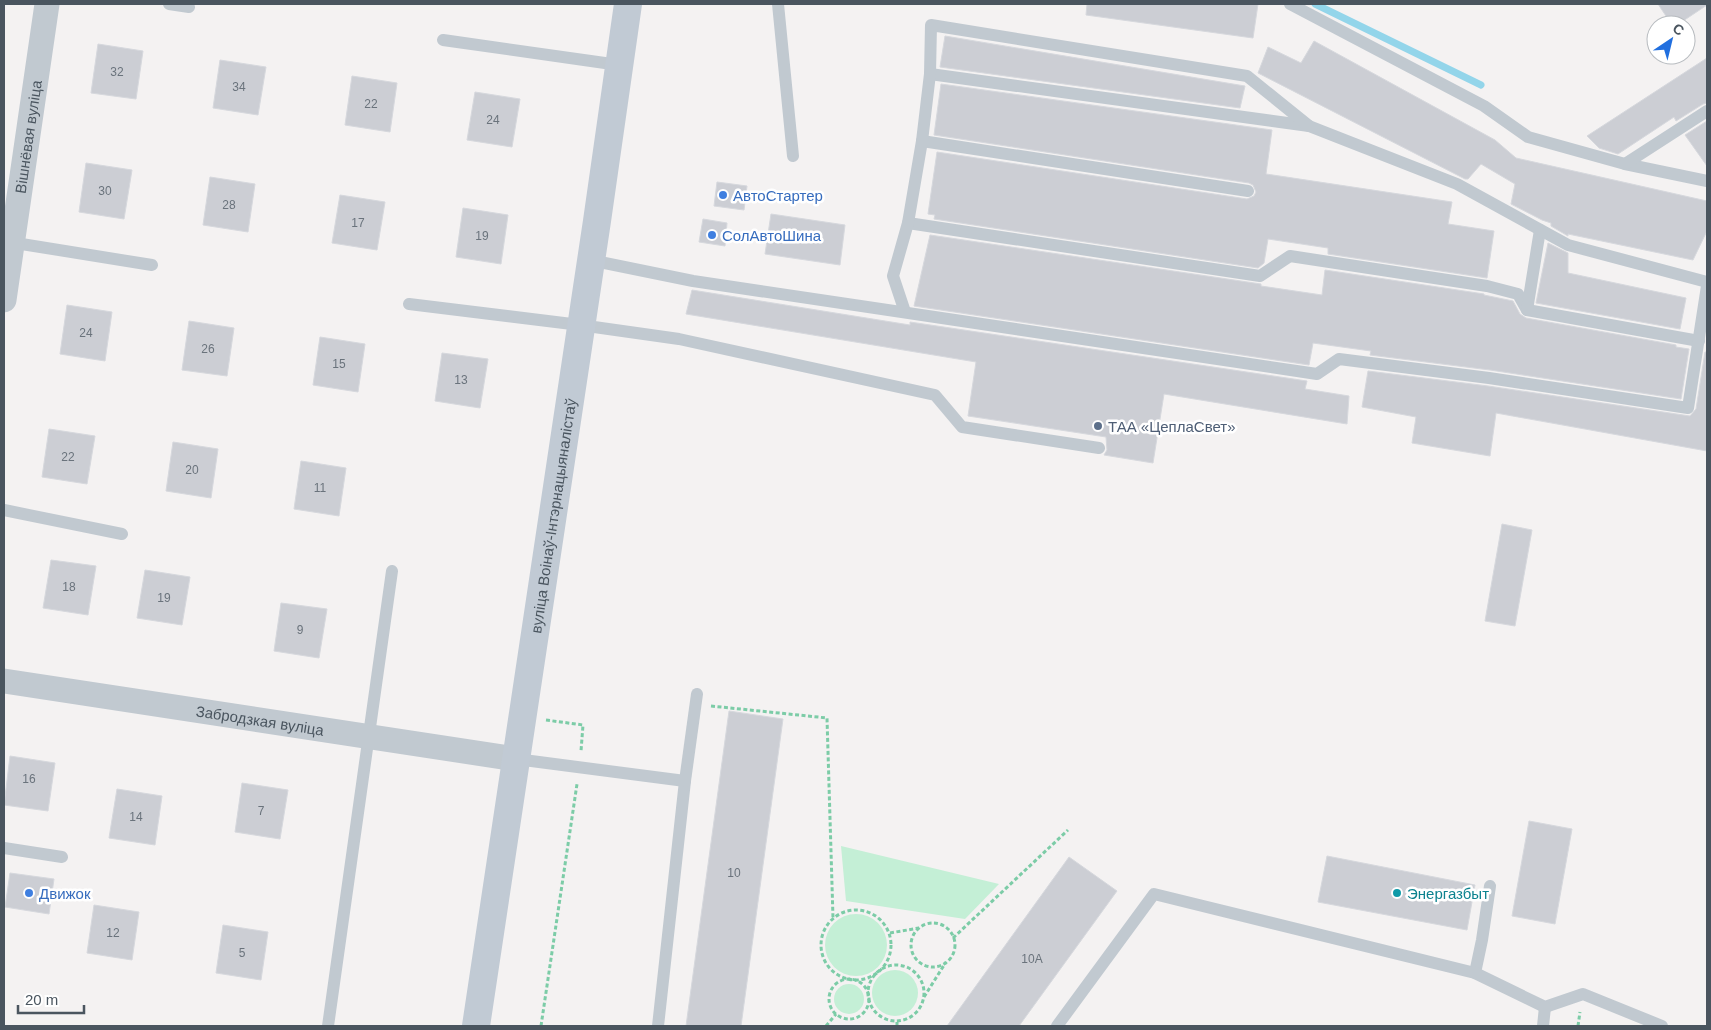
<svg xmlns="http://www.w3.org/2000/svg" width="1711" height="1030" font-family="Arial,sans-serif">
<rect width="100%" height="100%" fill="#f4f2f2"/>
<!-- green -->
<g fill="#c4efd6">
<path d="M841,846L999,884L965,919L846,901Z"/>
<circle cx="856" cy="945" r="31"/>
<circle cx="895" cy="993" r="23"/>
<circle cx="849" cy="999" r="15"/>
</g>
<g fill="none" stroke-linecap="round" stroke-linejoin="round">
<!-- stream -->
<path stroke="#93d5ea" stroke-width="7" d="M1315,4L1481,85"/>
</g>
<!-- building -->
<g fill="#ccced4" stroke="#d6d8dd">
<path d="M1087,4H1258L1253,38L1086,15Z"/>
<path d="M1658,4H1707V5L1677,25H1672Z"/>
<path d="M945,36L1245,86L1240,108L940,67Z"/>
<path d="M1314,41L1495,140L1516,158L1707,201V231L1693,260L1568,234V236L1551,226V223L1542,220L1511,204L1515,184L1481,164L1468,179H1465L1258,73L1268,47L1301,63Z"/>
<path d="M98,44L143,51L136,99L91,93Z"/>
<path d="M1707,58V103L1703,104L1676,121L1674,117L1618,154L1599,148L1587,136Z"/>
<path d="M220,60L266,67L258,115L213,108Z"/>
<path d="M352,76L397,83L390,132L345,125Z"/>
<path d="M941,84L1272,130L1266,174L1452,202L1448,224L1494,231L1487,278L1328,254V248L1268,239L1264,263L1258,268L934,219L935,215L928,214L937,152L1247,199L1254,196L1256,192L1253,185L1249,183L934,135Z"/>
<path d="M475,92L520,99L512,147L467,140Z"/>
<path d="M1707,121V166L1685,135Z"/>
<path d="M86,163L132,170L124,219L79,212Z"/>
<path d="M210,177L255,184L248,232L203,225Z"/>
<path d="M717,182L747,186L744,210L714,206Z"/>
<path d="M340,195L385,202L377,250L332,243Z"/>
<path d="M463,208L508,215L501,264L456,257Z"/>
<path d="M771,214L845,225L840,265L765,254Z"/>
<path d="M703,219L727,223L725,246L699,242Z"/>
<path d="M930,235L1261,284V286L1322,295L1325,270L1484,294V295L1513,301L1520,314L1526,318L1676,345V347L1689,349L1681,399L1490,370L1370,355L1371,351L1313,343L1309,365L914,306Z"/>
<path d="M1548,243L1568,253V273L1686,298L1680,329L1536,303Z"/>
<path d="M692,290L910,325V322L1307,381L1305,389L1349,396L1347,424L1164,394L1153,463L1104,455L1107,450L1106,437L968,416L976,362L686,314Z"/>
<path d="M67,305L112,312L105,361L60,354Z"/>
<path d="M189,321L234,328L227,376L182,370Z"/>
<path d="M320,337L365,344L358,392L313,385Z"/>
<path d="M1705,352H1707V451L1496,413L1490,456L1412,443L1416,417L1362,407L1368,371L1488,386L1690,416L1696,409Z"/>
<path d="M442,353L488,359L480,408L435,401Z"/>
<path d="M49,429L95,436L87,484L42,477Z"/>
<path d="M173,442L218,449L211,498L166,491Z"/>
<path d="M301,461L346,468L339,516L294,509Z"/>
<path d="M1502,524L1532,530L1515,626L1485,621Z"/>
<path d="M51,560L96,566L88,615L43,608Z"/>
<path d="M145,570L190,577L182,625L137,618Z"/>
<path d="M281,603L327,609L319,658L274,651Z"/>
<path d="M729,711L783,719L741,1026H686Z"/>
<path d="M10,756L55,763L48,811L4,805Z"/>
<path d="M242,783L288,790L280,839L235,832Z"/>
<path d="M117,789L162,796L155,845L109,838Z"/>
<path d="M1529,821L1572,829L1555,924L1512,916Z"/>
<path d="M1327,856L1475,885L1467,930L1318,902Z"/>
<path d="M1069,857L1117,891L1019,1026H947Z"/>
<path d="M10,873L54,879L49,914L5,907Z"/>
<path d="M94,905L139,912L132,960L87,953Z"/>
<path d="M223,925L268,932L261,980L216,973Z"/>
</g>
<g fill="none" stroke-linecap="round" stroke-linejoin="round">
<!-- path -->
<g stroke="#7ccca7" stroke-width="3" stroke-dasharray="4 2.5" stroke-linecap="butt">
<path d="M711,706L827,718L833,918"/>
<path d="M546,720L583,725L581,751"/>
<circle cx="856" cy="945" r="35"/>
<circle cx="933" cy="945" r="22"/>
<path d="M890,933L919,928"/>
<path d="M953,938L1068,830"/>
<circle cx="896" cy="993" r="28"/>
<circle cx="849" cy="999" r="20"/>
<path d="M924,997L946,962"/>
<path d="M541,1026L577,784"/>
<path d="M826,1026L836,1014"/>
<path d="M897,1026V1021"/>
<path d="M1578,1026L1580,1012"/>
</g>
<!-- lane -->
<g stroke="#c1c9d0" stroke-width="12">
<path d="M169,4L189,7"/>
<path d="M778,4L793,156"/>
<path d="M1290,4L1484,106L1528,137L1625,164L1707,181"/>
<path d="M443,40L619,65"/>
<path d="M930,74L1309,126"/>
<path d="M922,141L1248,191"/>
<path d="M1625,164L1707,111"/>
<path d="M908,223L1260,276L1290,256L1487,286L1518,294L1527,310L1699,341"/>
<path d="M9,242L152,265"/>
<path d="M590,260L693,281L1317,374L1339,359L1489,378L1688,408L1707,286"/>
<path d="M409,304L580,325L679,339L935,395L962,427L1099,448"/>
<path d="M1527,310L1540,230"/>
<path d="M905,312L893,276L908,223L922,141L930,74L931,25L1247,76L1309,126L1457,184L1568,245L1707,282"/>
<path d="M4,510L122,534"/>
<path d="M516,759L685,781L658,1026"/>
<path d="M685,781L697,694"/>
<path d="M4,848L62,857"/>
<path d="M1475,973L1482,940L1490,886"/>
<path d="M328,1026L392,571"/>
<path d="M1057,1026L1154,894L1475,973L1545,1007L1583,994L1662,1026"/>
<path d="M1543,1026L1545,1007"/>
</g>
<!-- street -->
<g stroke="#c1c9d0" stroke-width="25">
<path id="s1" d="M4,300L47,4"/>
<path id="s2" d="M4,681L516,759"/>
</g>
<!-- secondary -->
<path stroke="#c1cad4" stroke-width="28" id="s3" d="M476,1026L597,221L628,4"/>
</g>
<!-- markers -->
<g fill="#3f7fe0" stroke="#fff" stroke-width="2">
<circle cx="723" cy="195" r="5"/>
<circle cx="712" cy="235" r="5"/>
<circle cx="29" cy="893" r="5"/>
</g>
<circle fill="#5c6f8a" stroke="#fff" stroke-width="2" cx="1098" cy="426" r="5"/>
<circle fill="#0f9aa8" stroke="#fff" stroke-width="2" cx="1397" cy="893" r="5"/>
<g text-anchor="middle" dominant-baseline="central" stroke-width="5" stroke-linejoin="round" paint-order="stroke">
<!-- number labels -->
<g font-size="12" fill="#6a737c">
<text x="117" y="72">32</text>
<text x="239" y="87">34</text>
<text x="371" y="104">22</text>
<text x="493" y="120">24</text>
<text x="105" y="191">30</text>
<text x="229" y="205">28</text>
<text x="358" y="223">17</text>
<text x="482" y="236">19</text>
<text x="86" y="333">24</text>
<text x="208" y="349">26</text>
<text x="339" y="364">15</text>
<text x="461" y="380">13</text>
<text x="68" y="457">22</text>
<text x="192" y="470">20</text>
<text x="320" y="488">11</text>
<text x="69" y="587">18</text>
<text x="164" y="598">19</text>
<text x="300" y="630">9</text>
<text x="29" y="779">16</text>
<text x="261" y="811">7</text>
<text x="136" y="817">14</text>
<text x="734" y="873">10</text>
<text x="113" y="933">12</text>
<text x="242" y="953">5</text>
<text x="1032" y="959">10А</text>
</g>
<!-- street labels -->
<g font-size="15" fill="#4a555f" stroke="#fff">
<text stroke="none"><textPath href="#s1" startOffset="165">Вішнёвая вуліца</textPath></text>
<text stroke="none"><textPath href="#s3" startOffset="516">вуліца Воінаў-Інтэрнацыяналістаў</textPath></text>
<text stroke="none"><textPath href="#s2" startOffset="259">Забродзкая вуліца</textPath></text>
</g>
<!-- shop labels -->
<g font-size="15" fill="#366cbe" stroke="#fff" text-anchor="start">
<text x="733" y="195">АвтоСтартер</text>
<text x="722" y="235">СолАвтоШина</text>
<text x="39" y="893">Движок</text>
</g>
<!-- service labels -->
<g font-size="15" fill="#4e5e75" stroke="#fff" text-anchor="start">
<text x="1108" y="426">ТАА «ЦеплаСвет»</text>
</g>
<!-- culture labels -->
<g font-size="15" fill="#0d838f" stroke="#fff" text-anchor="start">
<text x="1407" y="893">Энергазбыт</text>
</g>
</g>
<!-- border -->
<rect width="1711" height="1030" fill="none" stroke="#4a555f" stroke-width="10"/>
<!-- north arrow -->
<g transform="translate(1671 40) rotate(35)"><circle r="24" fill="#ffffff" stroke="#b7bbbf"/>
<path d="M0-4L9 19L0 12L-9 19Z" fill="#216fdf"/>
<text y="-8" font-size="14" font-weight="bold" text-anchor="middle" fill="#4a555f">С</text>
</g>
<!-- scale -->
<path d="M18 1005v8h66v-8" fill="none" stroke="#4a555f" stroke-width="2.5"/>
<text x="25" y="1005" font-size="15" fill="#4a555f" stroke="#ffffff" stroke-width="4" paint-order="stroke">20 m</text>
</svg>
